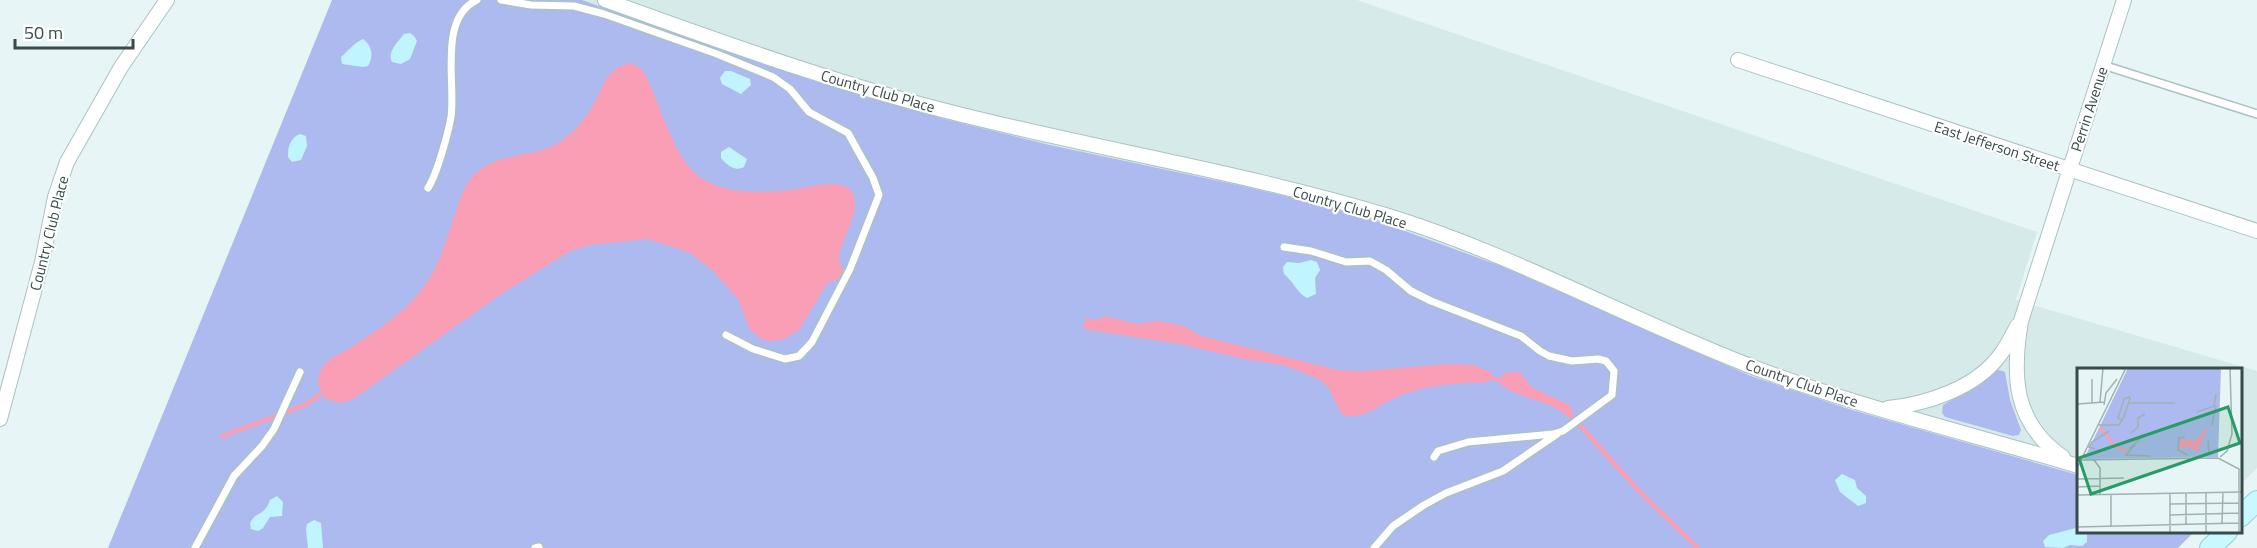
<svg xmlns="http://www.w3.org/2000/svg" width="2257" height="548" font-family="'Titillium Web',sans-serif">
<rect width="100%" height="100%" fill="#e8f5f6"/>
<!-- residential -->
<path fill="#d6eaea" d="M582,0H1357L2037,232L2016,300L2257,371V468L2241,484L2240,370H2078V475L1849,409L1751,376L1509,269L1386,224L1319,204L1050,145L945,119L779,69Z"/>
<!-- green -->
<g fill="#adbaef">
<path d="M332,0H582L779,69L945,119L1050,145L1247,187L1319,204L1386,224L1509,269L1751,376L1849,409L2078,475V532H2194L2178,548H108Z"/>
<path d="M1996,369L2005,372L2010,400L2021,430L2019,435L2013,436L1945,417L1942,413L1943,405L1977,385Z"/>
</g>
<!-- sand -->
<g fill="#c1f5fe">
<path d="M410,33L414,36L417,41L410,59L401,64L392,62C387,51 398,42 404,34Z"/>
<path d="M363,39C372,45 374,57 368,66L363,67L342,64L341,57C348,51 355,42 363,39Z"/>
<path d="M725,71H731L750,79L751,85L741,94L722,84L720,78Z"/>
<path d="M300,134L306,136L307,146L301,160L292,162L288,157C287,148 291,137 300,134Z"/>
<path d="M729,147L747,159L744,167C735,172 727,165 721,158V152Z"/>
<path d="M1311,260L1317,262L1320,270L1315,278L1316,294L1307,298C1298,294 1293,281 1284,274L1283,267L1287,262L1299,263Z"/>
<path d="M1842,474L1855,480L1857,488L1866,496V503L1858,506L1840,492L1835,480Z"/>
<path d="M277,496L283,502L282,516L270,517L263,528L258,531L251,529L250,523C257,510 264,517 270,500Z"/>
<path d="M314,520L321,523L323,548H308L306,530L307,524Z"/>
<path d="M2076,528H2078V532H2085L2087,534V542L2082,546L2070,545L2063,548L2045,547L2043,541L2049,535Z"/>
</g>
<!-- water -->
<g fill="#f99eb5">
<path d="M630,63L635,65L644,72C658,99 673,154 695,173C719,195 762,193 791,190C803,188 816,185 828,184C836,184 847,184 852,192C863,211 840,239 839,258C839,263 842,266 843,271L836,281H830L826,285L799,330L782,340L769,341L761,339L750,330L738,299L711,269L688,252L648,239L590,245L570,251L501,294L353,399L340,403L324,398C318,389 316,378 322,368C328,357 342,354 351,347C376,331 404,313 422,289C437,269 444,247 452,223C457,209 460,194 469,181C492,148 536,161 563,140C574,131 583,121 591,109C602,91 605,68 630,63Z"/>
<path d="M1105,316L1137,324L1159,321L1170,323L1184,326L1202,336L1338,370L1363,371L1449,364L1474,365L1492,373L1488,382C1452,383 1420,385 1388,401C1371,410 1361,421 1341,414L1329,388L1319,379L1284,365L1244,359L1180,344L1083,329L1086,318L1097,320Z"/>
<path d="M1507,372H1520L1531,387L1569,405L1573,412L1567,416C1548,399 1522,400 1501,385V376Z"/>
</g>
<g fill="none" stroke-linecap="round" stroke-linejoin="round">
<!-- stream -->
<g stroke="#f99eb5" stroke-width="4.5">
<path d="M1487,376L1507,383"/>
<path d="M1566,410L1640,492L1698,548"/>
<path d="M222,436L305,405L319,395"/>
</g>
<!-- service casing -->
<g stroke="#aac2c3" stroke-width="10">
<g id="service">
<path d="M501,0L531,5L574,6L604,14L717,54L773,77L790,89L809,112L848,133L873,178L879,195L850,269L812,342L799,356L785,359L753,349L726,335"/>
<path d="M2103,65L2257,114"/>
<path d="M428,188C437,174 448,134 451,117C456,83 438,18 477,0"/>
<path d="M1284,247L1311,251L1346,262L1370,261L1386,270L1411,291L1431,301L1521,336L1540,351L1549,356L1572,361L1598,359L1606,361L1614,371L1612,395L1563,431L1553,434L1468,442L1438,451L1434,457"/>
<path d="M195,548L234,476L262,446L274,429L300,372"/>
<path d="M535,548L539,547"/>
<path d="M1374,548L1393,526L1424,505L1446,493L1503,471L1557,434"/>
</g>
</g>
<!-- minor casing -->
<g stroke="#aac2c3" stroke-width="16">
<g id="minor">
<path d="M605,0C729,45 854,90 983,120C1119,153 1258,176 1392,217C1519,257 1634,322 1758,369C1863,408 1972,434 2078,466"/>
<path d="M1738,60L2257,231"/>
<path d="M1888,408C1927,404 1976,388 2000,355C2007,346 2012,336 2017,326"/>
<path d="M0,419L42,262L55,197L67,162L121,67L167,0"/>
<path d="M2063,457C2013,423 2012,375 2021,321L2124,0"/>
</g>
</g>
<!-- secondary casing -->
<g stroke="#91d2d7" stroke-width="22">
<g id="secondary">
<path d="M2240,517L2257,501"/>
<path d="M2210,548L2227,532"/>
</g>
</g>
<!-- service -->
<use href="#service" stroke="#fff" stroke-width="7"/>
<!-- minor -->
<use href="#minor" stroke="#fff" stroke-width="14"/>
<!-- secondary -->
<use href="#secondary" stroke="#c9f9ff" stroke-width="20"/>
</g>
<g text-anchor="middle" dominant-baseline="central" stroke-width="4.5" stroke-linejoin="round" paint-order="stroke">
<!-- street labels -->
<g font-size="15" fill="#364b4a" stroke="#fff">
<text transform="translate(878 91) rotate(16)">Country Club Place</text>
<text transform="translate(2089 109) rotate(-72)">Perrin Avenue</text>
<text transform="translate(1997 146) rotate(18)">East Jefferson Street</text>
<text transform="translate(1350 207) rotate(16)">Country Club Place</text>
<text transform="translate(49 233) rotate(-76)">Country Club Place</text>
<text transform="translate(1802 383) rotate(19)">Country Club Place</text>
</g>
</g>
<!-- overview -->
<g transform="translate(2077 368)">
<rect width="165" height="165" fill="#e8f5f6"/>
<path d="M51,0H144L141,89L7,91Z" fill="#adbaef"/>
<path d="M133,56L120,85L113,79L102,81L103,71L119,72Z" fill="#f99eb5"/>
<path fill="none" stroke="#f99eb5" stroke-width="3" d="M22,61L29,65L36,77L51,84"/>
<path fill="none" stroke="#a1b1b1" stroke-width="1.5" d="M15,11V35M23,34L26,0M52,35H98M0,36L28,34M27,37L29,25L40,11M120,44L137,38L139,26M21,57H42L45,52L46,51L53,31L52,29L47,31L41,50L45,52M135,57L139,37M54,65L61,59V50L68,46M108,69L102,70L101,82L111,87M58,77L49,87L73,88M18,81L12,79L15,74L32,63M52,81L68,66M124,88L132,85L131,72M143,89L150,83L155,66L153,0M0,92L141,90L162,101V124M17,92L23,100V127M0,100L49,0M0,111L47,110M0,119L23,118M0,127L165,124M34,127V158M93,136L162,135M93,147L162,145M109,156V125M145,156L146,124M0,159L162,155M93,165V126M129,165V125M162,165V124"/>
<path fill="#289c67" fill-opacity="0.15" stroke="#289c67" stroke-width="3" d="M151,39L163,75L14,126L2,90Z"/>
<rect width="165" height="165" fill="none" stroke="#364b4a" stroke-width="3"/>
</g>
<!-- scale -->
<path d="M15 39v9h118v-9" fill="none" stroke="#364b4a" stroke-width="3"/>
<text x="24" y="39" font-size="18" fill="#364b4a" stroke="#ffffff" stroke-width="4.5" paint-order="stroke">50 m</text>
</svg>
